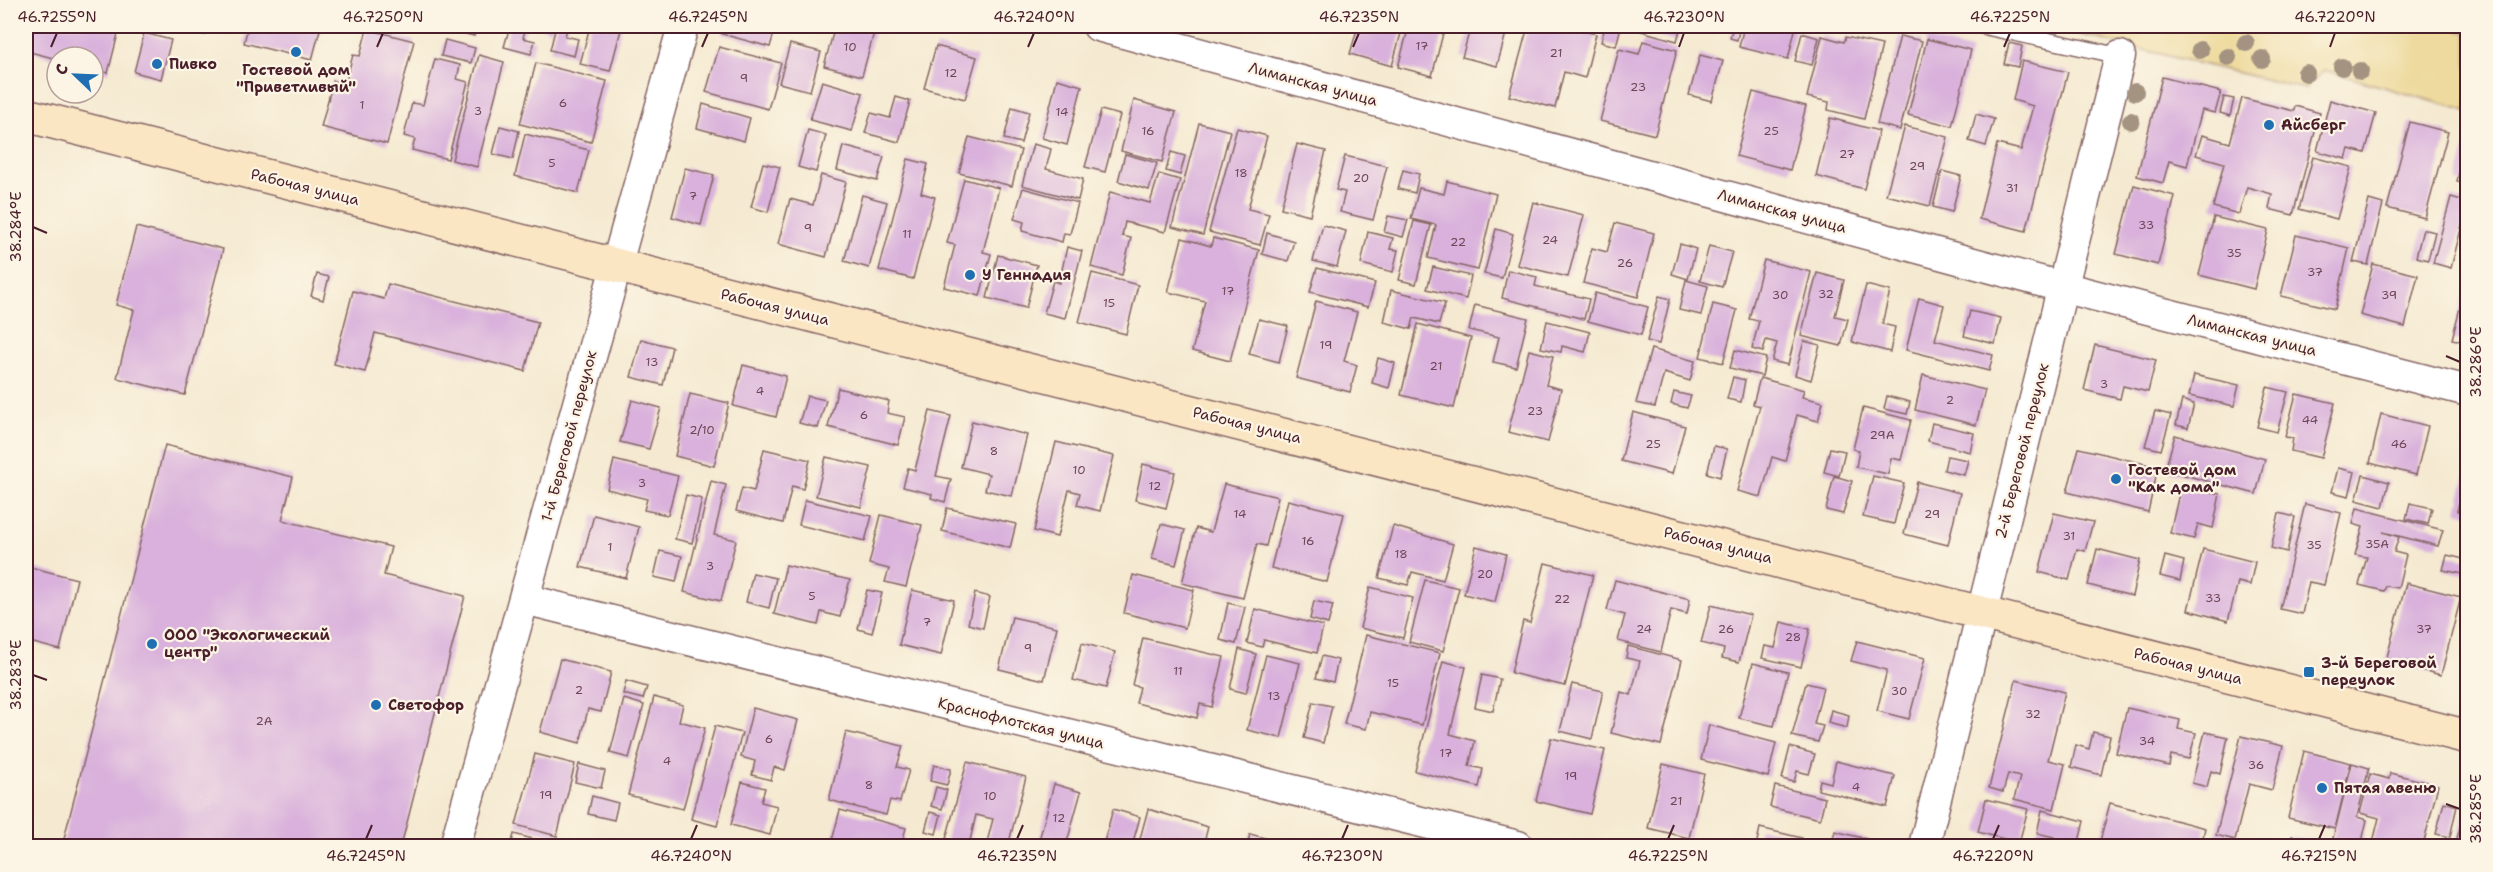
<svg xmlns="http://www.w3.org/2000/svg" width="2493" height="872" font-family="'Shantell Sans',sans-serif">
<rect width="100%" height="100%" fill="#fcf5e5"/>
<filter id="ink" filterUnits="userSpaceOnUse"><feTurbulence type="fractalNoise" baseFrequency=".0167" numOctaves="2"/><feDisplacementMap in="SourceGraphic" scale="12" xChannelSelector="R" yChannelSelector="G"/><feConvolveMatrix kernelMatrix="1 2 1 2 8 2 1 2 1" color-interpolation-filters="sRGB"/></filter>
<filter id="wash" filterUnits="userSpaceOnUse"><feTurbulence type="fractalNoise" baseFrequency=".008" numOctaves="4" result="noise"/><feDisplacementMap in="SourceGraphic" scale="24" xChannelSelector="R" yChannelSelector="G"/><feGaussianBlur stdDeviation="1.35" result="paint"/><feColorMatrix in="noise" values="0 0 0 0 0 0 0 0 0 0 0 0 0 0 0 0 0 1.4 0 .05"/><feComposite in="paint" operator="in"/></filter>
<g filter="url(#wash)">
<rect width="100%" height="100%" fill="#f5ead1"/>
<!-- sand -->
<path fill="#eeda9e" stroke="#9c7c64" stroke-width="1.5" d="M2045,26H2445L2467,33V111L2324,70L2305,89Z"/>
<g id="blocks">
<!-- building -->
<g fill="#d9b1dc">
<path d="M26,26H120L108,73L93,69V57H57V59L26,51Z"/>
<path d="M191,26H226L225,32L207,28L205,35L189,31Z"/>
<path d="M248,26H321L312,60L244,43Z"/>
<path d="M435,26H476L474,36Z"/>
<path d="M510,26H526L523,38L535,41L531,54L504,47Z"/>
<path d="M538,26H553L551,31Z"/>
<path d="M556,26H568L565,36L578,39L574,56L550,50Z"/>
<path d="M590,26H622L610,71L580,64Z"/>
<path d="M725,26H776L770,47L722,34Z"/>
<path d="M835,26H861L875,29L862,76L824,66Z"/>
<path d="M1358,26H1403L1392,66L1350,54Z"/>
<path d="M1409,26H1445L1432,76L1398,67Z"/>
<path d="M1471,26H1508L1497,66L1462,57Z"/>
<path d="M1528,26H1565L1596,34L1585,78L1564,72L1555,108L1509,96Z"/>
<path d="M1605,26L1621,27L1616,46L1601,42Z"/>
<path d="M1643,26H1681L1677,41L1641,31Z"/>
<path d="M1733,26H1740L1737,40L1730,38Z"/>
<path d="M1744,26H1796L1788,59L1739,47Z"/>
<path d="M367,29L414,41L387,144L321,127L333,81L345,84L353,55L360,56Z"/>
<path d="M144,33L171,40L161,79L134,72Z"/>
<path d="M1802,33L1819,38L1812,65L1795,61Z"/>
<path d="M1822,36L1844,42L1846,37L1882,45L1864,119L1828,110L1829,102L1807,97Z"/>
<path d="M1900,36L1922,41L1900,130L1877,124Z"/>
<path d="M1927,39L1971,50L1952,126L1908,115Z"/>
<path d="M445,40L475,48L471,63L441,56Z"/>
<path d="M1643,41L1677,50L1655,135L1600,121L1619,49L1639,54Z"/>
<path d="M2009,43L2022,46L2018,67L2004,64Z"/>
<path d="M790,44L821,52L810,91L779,83Z"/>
<path d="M936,46L977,57L965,99L924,88Z"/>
<path d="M719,47L781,63L768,109L706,92Z"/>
<path d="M479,55L504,62L477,167L452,160Z"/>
<path d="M1700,55L1723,61L1712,101L1689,95Z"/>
<path d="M435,59L460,65L457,79L468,82L448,159L412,150L415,139L404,136L412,103L423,105Z"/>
<path d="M2022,61L2068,72L2026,231L1979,219L1997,144L2021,150L2033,106L2013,100Z"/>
<path d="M536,63L607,81L591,142L520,124Z"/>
<path d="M2162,77L2221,92L2215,113L2202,110L2187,166L2169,161L2163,183L2137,176Z"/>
<path d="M1057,79L1082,86L1067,145L1042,138Z"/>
<path d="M822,81L863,93L852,131L810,120Z"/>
<path d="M1753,92L1806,106L1790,170L1736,156Z"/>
<path d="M896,97L910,101L899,142L865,133L871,113L890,118Z"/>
<path d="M2224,97L2234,99L2230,116L2220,113Z"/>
<path d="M2242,98L2294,111L2295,106L2320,113L2293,215L2269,209L2272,194L2247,187L2239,214L2213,207L2224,163L2196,155L2202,135L2230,143Z"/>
<path d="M1134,100L1176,112L1162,162L1121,151Z"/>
<path d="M2330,100L2376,113L2365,153L2349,149L2346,159L2317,151Z"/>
<path d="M703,104L750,118L744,141L697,128Z"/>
<path d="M1012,107L1029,112L1021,143L1004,139Z"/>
<path d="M1101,110L1120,115L1105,172L1085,167Z"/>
<path d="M1976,114L1994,119L1986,146L1969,141Z"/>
<path d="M1830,118L1879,131L1864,189L1816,176Z"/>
<path d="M2410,122L2448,132L2425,218L2387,208Z"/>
<path d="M1199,123L1230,131L1203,235L1172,227Z"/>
<path d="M500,126L519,131L513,159L493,154Z"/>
<path d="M1905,126L1948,137L1930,206L1886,195Z"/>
<path d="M1237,128L1267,136L1248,209L1269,214L1260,245L1209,232Z"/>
<path d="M808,130L826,135L816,172L798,167Z"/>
<path d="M525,134L589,150L578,193L515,176Z"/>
<path d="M969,137L1021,150L1012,186L959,173Z"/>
<path d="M2467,142L2468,143V184L2457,181Z"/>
<path d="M1033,144L1051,149L1046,169L1083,179L1078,200L1022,185Z"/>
<path d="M1297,144L1326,151L1310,215L1281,208Z"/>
<path d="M843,146L884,157L877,181L837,170Z"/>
<path d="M1171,152L1185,156L1180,175L1166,171Z"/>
<path d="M1125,154L1157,163L1149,190L1118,181Z"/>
<path d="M1345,156L1387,166L1373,220L1340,212L1345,192L1336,190Z"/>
<path d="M2313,157L2351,167L2337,219L2299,209Z"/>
<path d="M908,159L928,164L921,193L935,197L913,279L879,270Z"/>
<path d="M763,163L780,167L768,212L751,207Z"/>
<path d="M685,168L714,175L701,225L672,217Z"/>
<path d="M1403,170L1419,174L1415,193L1398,189Z"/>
<path d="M1942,171L1961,176L1952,212L1933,207Z"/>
<path d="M1159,174L1180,180L1165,232L1125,222L1122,236L1131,238L1122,275L1091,267L1110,192L1150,203Z"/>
<path d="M821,175L846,182L826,257L778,244L790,199L813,205Z"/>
<path d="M964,179L999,188L983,252L991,254L980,296L944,287L955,245L947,243Z"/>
<path d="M1447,181L1496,194L1478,270L1428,258L1436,225L1411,219L1419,188L1444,194Z"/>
<path d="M2134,185L2175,196L2158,265L2116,254Z"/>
<path d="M1023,188L1078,203L1070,234L1064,233L1062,242L1022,231L1024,222L1014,219Z"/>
<path d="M862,195L887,202L869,268L844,261Z"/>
<path d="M2451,197L2468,202L2451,268L2433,263Z"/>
<path d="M2369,200L2383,204L2368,265L2353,262Z"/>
<path d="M1533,202L1584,215L1568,277L1517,265Z"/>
<path d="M1388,216L1408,220L1403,237L1384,232Z"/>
<path d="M2214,217L2268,230L2254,289L2199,275Z"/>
<path d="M1414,221L1431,225L1416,284L1399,280Z"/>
<path d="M1615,223L1654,233L1638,297L1583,283L1592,248L1607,252Z"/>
<path d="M1323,225L1346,231L1337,267L1313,261Z"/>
<path d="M136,227L223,249L185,395L117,378L134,310L116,305Z"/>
<path d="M1496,229L1513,234L1502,278L1484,274Z"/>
<path d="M2423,229L2435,232L2428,260L2416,257Z"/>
<path d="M1368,232L1393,238L1390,249L1398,250L1393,272L1361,264Z"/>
<path d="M1267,233L1294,241L1288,261L1262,254Z"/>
<path d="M2296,235L2349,248L2335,309L2281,296Z"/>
<path d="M1182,238L1211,246L1213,238L1259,250L1230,361L1192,351L1205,301L1168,292Z"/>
<path d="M1680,244L1696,249L1688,279L1672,274Z"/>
<path d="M1709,246L1732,252L1722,287L1700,281Z"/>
<path d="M1067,247L1082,251L1065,318L1044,313L1053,281L1059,283Z"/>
<path d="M998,255L1037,265L1026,308L987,298Z"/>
<path d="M1764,260L1811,272L1788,365L1772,361L1777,343L1766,340L1763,352L1752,349L1759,321L1749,319Z"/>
<path d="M2373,264L2418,275L2405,327L2360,315Z"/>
<path d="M1433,267L1471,276L1466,299L1427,289Z"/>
<path d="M1317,268L1375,283L1368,307L1310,292Z"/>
<path d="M1508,270L1537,277L1535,286L1589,299L1584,319L1502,298Z"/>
<path d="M1092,273L1138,285L1126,334L1079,322Z"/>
<path d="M1817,273L1844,280L1835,316L1848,319L1841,346L1801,336Z"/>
<path d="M317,274L329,277L323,300L311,296Z"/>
<path d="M1686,280L1708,286L1701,315L1679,310Z"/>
<path d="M2467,280H2468V343L2452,339Z"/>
<path d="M388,284L538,322L525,371L375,333L365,372L334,364L353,291L384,299Z"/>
<path d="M1866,285L1890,291L1882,324L1895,327L1890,352L1852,342Z"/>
<path d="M1391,290L1445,303L1439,324L1414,318L1411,329L1384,322Z"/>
<path d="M1595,293L1648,307L1641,335L1588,321Z"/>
<path d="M1659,296L1670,299L1659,344L1647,341Z"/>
<path d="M1919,298L1944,305L1935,340L1993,355L1989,371L1906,350Z"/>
<path d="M1316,301L1357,312L1344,361L1357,365L1350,392L1296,378Z"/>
<path d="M1713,304L1737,310L1723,363L1700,357Z"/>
<path d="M1475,305L1528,318L1516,367L1493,362L1499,337L1469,330Z"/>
<path d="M1970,311L2001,318L1995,344L1964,336Z"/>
<path d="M1259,319L1288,326L1279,362L1249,354Z"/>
<path d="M1547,321L1590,332L1585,352L1562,346L1561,352L1541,348Z"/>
<path d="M1418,324L1471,338L1454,408L1401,395Z"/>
<path d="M641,339L672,347L663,385L631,377Z"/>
<path d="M1804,341L1820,345L1811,380L1795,375Z"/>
<path d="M2095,345L2156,360L2148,392L2123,386L2120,399L2084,390Z"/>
<path d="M1651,349L1695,361L1690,381L1664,373L1655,407L1636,403Z"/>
<path d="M1529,350L1553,356L1546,385L1561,389L1548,442L1508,432Z"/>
<path d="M1735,350L1766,358L1762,376L1730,368Z"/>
<path d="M1378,358L1395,363L1389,388L1372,383Z"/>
<path d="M743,365L786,376L776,417L733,406Z"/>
<path d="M1923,375L1985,390L1976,425L1915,410Z"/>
<path d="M2194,375L2239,385L2234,406L2189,396Z"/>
<path d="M1733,377L1745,380L1741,402L1727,399Z"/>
<path d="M1760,378L1804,390L1802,397L1823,402L1818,421L1797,415L1785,461L1772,457L1761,497L1737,491L1760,406L1753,404Z"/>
<path d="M2267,387L2288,392L2277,432L2257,427Z"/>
<path d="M838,388L889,401L887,413L905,417L898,445L828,427Z"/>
<path d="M1674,392L1691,396L1687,408L1671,404Z"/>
<path d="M690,394L729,403L714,466L675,456Z"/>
<path d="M2296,394L2335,403L2321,458L2291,451L2293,438L2285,437Z"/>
<path d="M807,396L826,400L818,428L799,423Z"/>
<path d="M1887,396L1910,402L1907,414L1884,409Z"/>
<path d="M632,400L661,408L649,449L620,442Z"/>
<path d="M2182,400L2194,404L2188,428L2176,425Z"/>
<path d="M1863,408L1911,420L1901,460L1891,458L1888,474L1856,467L1859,450L1853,449Z"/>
<path d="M930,411L951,416L936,476L951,479L945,502L931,498L932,494L903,487L908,468L915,470Z"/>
<path d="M2155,411L2171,415L2161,450L2145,446Z"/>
<path d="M1633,412L1685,426L1672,474L1621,461Z"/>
<path d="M2381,414L2428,426L2416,475L2370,463Z"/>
<path d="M972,421L1027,435L1012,496L985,490L989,474L961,467Z"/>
<path d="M1932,423L1974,433L1970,452L1928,441Z"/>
<path d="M2175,435L2265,459L2256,494L2165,470Z"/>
<path d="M1056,442L1114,456L1100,511L1077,505L1080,493L1069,490L1057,537L1034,531Z"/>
<path d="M165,445L293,477L282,520L391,547L384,575L465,596L401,846H62Z"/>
<path d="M1714,446L1727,449L1720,477L1707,473Z"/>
<path d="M1830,448L1845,451L1839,476L1824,472Z"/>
<path d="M2079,448L2158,467L2148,512L2067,492Z"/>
<path d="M764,449L810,460L803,489L792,486L783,523L736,511L742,488L754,491Z"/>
<path d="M1947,456L1968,460L1964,475L1944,470Z"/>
<path d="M826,457L871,467L861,507L816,496Z"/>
<path d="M614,460L678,476L668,515L644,510L647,499L607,489Z"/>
<path d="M1143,464L1175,472L1166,508L1135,500Z"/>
<path d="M2338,468L2355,472L2349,496L2332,492Z"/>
<path d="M2467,471H2468V514L2457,511Z"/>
<path d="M2363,475L2389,482L2383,507L2356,500Z"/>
<path d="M1834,476L1852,481L1843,514L1826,510Z"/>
<path d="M1873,476L1904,483L1894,524L1863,517Z"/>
<path d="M711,481L726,485L714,535L736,540L721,601L684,592Z"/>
<path d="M1917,482L1960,493L1948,545L1904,534Z"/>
<path d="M1224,484L1278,497L1266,546L1257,544L1243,598L1182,583L1196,528L1211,532Z"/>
<path d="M2181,485L2220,494L2213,528L2198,524L2194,539L2170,533Z"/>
<path d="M686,495L702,499L692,543L675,539Z"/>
<path d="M805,500L872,516L865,541L799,525Z"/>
<path d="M1288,500L1344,514L1327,582L1271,568Z"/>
<path d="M2410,503L2432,508L2428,524L2406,519Z"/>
<path d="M2305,504L2341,513L2324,585L2309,582L2302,614L2280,609Z"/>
<path d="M947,508L1016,524L1010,548L942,531Z"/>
<path d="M2357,508L2443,530L2438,546L2383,532L2399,537L2394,552L2406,555L2398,588L2386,586L2384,591L2359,585L2367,557L2355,555L2363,527L2353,524Z"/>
<path d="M2054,513L2093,522L2085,551L2077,549L2069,580L2039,572Z"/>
<path d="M2279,513L2295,517L2287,552L2271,548Z"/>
<path d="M594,515L639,527L626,578L580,567Z"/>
<path d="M881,515L922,525L906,587L885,582L889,569L869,564Z"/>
<path d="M1161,524L1185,530L1176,565L1152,559Z"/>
<path d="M1393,526L1453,544L1443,580L1412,572L1408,585L1379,578Z"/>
<path d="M1476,546L1506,554L1495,602L1464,594Z"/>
<path d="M2097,549L2140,560L2132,596L2088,585Z"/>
<path d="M2203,549L2255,562L2250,585L2238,582L2228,621L2188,610Z"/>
<path d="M660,551L682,556L676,582L654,577Z"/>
<path d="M2447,555L2468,560V575L2443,570Z"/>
<path d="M2165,556L2184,561L2180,581L2160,576Z"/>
<path d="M1545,563L1593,575L1565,686L1511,673L1523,621L1530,623Z"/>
<path d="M786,565L850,580L840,617L821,612L818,625L774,614Z"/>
<path d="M26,566L77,579L60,650L26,641Z"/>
<path d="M753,573L776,578L769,608L746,602Z"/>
<path d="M1133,575L1194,590L1185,628L1124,613Z"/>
<path d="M1425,580L1459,588L1443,651L1409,642Z"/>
<path d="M1615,580L1690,599L1687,614L1671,610L1661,652L1618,641L1625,615L1607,610Z"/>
<path d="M2406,583L2461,597L2441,675L2386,661Z"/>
<path d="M1370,587L1413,598L1403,638L1360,628Z"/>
<path d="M867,590L882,593L872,633L858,629Z"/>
<path d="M912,590L954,600L941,655L899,645Z"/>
<path d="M975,593L990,597L983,628L968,624Z"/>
<path d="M1314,601L1333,605L1328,624L1310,619Z"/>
<path d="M1228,603L1245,607L1236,644L1220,640Z"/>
<path d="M1711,605L1751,615L1739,662L1722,658L1724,649L1701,643Z"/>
<path d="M1255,609L1323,626L1317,653L1264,640L1262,647L1247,643Z"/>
<path d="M1012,617L1057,627L1044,680L999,669Z"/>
<path d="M1781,622L1810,629L1801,667L1762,658L1765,646L1775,648Z"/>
<path d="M1366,635L1440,653L1422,725L1370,712L1366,729L1344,724Z"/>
<path d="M1143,638L1224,657L1212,707L1200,704L1197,718L1136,703L1140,687L1132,685Z"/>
<path d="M1857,641L1925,658L1909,719L1877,711L1887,670L1851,661Z"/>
<path d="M1082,643L1115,652L1106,688L1073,680Z"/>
<path d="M1628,646L1682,660L1661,745L1611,733L1621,692L1631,695L1640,661L1626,658Z"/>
<path d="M1239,649L1256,654L1246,693L1230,689Z"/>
<path d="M1266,655L1300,663L1281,738L1247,730Z"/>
<path d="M1322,656L1338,660L1333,682L1316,678Z"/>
<path d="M560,659L611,672L601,712L588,709L580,743L540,732Z"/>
<path d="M1443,661L1466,667L1450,734L1475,741L1469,766L1483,769L1479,787L1415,771Z"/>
<path d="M1753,663L1788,672L1774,726L1739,718Z"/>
<path d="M1482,675L1500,679L1493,711L1475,707Z"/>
<path d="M2016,680L2065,692L2048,760L2065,764L2054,809L2014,799L2020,777L2008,774L2003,792L1989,788Z"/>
<path d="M626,681L647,687L643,699L623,694Z"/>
<path d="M1806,683L1823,687L1814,724L1823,726L1818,742L1792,736Z"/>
<path d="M1572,684L1603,691L1592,739L1560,731Z"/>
<path d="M654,697L683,705L679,721L705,728L683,809L628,795Z"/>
<path d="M624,699L644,705L629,758L610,753Z"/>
<path d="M1313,702L1332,706L1323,743L1304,738Z"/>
<path d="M753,708L798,720L785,770L774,767L771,780L752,775L755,761L741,757Z"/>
<path d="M2127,708L2180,720L2178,729L2196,733L2189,759L2171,755L2169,766L2116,753Z"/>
<path d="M1831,710L1849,715L1847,728L1828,723Z"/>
<path d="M1709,725L1776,743L1768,777L1701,760Z"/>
<path d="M715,726L742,733L717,826L691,819Z"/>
<path d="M846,732L903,746L897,767L909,770L900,802L890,800L886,815L829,800Z"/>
<path d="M2093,732L2110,736L2101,775L2071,767L2076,745L2089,749Z"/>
<path d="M2205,732L2228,737L2220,774L2211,771L2207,787L2192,783Z"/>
<path d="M2241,736L2283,746L2272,790L2249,784L2235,840L2216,835Z"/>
<path d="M1551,738L1605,750L1590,814L1536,801Z"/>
<path d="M1790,747L1815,754L1809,774L1797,771L1794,782L1782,779Z"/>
<path d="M2304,751L2351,763L2335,829L2288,818Z"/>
<path d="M535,754L575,764L557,836L516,825Z"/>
<path d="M1836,761L1895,776L1887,807L1818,790L1820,780L1831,783Z"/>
<path d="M967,762L1026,777L1008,846H986L993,819L976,815L969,845L946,839Z"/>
<path d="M2352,763L2369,768L2357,817L2367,820L2361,846H2331Z"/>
<path d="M579,764L605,771L601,788L575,782Z"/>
<path d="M1663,764L1704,774L1689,838L1648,828Z"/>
<path d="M934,765L951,769L947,785L930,781Z"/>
<path d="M2390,773L2438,785L2423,846H2372L2379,818L2360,813L2370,774L2389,779Z"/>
<path d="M742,782L765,788L761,802L777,806L770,835L731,825Z"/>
<path d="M1054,784L1081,792L1066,846L1038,844Z"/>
<path d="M1775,786L1825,798L1820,819L1770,807Z"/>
<path d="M936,787L947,790L942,809L931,806Z"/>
<path d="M592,796L618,803L614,820L588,814Z"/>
<path d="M1986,799L2028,809L2019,843L1978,832Z"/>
<path d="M2467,801L2468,846H2455Z"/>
<path d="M2444,802L2457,806L2450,837L2436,834Z"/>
<path d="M2110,803L2205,828L2201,846L2171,841L2170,846L2099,845Z"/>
<path d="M1113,809L1140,817L1132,846H1103Z"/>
<path d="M1148,809L1208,827L1203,846H1138Z"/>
<path d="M840,810L906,828L901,846H851L832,841Z"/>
<path d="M2042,810L2084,821L2078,846H2052L2054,837L2037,833Z"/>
<path d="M930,812L941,815L936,834L925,831Z"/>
<path d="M1760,828L1802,838L1799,846H1756Z"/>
<path d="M1835,831L1878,842L1877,846H1831Z"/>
<path d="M514,834L555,845L554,846H511Z"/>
<path d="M1250,834L1276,841L1275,846H1247Z"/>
<path d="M2292,836L2321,843L2320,846H2289Z"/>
<path d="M1018,840L1032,843L1031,846H1017Z"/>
<path d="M2427,842L2442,846H2426Z"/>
</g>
</g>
</g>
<g filter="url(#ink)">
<use href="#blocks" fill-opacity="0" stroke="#866665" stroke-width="1.5"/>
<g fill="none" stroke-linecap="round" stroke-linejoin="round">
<!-- lane casing -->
<g stroke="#866665" stroke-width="18">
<path id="lane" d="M1982,26L2120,56"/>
</g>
<!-- street casing -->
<g stroke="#866665" stroke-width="33">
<g id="street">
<path d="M1098,26L2062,287L2468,391"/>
<path d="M524,599L1518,846"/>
<path d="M455,846L683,26"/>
<path d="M1924,846L2120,56"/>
</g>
</g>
<!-- secondary casing -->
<g stroke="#866665" stroke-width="36">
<path id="secondary" d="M26,115L2468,737"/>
</g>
<!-- lane -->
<use href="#lane" stroke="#fff" stroke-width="15"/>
<!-- street -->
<use href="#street" stroke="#fff" stroke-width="30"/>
<!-- secondary -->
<use href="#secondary" stroke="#fbe6c4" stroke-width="33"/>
</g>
<!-- trees -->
<g fill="#a59381">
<circle cx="2246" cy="43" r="9"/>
<circle cx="2200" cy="50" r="9"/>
<circle cx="2228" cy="57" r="9"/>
<circle cx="2262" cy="59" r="9"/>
<circle cx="2342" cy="67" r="9"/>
<circle cx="2360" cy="71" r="9"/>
<circle cx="2306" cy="73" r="9"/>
<circle cx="2135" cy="92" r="9"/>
<circle cx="2131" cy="121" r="9"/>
</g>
</g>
<!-- ticks -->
<path fill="none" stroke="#4a1f2b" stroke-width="2" d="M51,47L57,33M377,47L383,33M702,47L708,33M1028,47L1034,33M1353,47L1359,33M1679,47L1684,33M2004,47L2010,33M2330,47L2335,33M33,227L47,233M2446,356L2460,362M33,675L47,680M2446,804L2460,809M366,839L372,825M691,839L697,825M1017,839L1023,825M1342,839L1348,825M1668,839L1674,825M1993,839L1999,825M2319,839L2325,825"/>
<!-- markers -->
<g fill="#1f6fb2" stroke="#fcf5e5" stroke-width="2">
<circle cx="296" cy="52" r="6"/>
<circle cx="157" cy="64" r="6"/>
<circle cx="2269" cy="125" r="6"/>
<circle cx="970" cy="275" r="6"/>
<circle cx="2116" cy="479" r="6"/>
<circle cx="152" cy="644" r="6"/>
<rect x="2303" y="666" width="12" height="12" rx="3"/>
<circle cx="376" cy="705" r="6"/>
<circle cx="2322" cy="788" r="6"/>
</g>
<g text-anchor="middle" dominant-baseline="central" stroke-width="4.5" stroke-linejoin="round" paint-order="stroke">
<!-- number labels -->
<g font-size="12" fill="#6e4457">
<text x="1422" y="46">17</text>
<text x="850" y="47">10</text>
<text x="1556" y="53">21</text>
<text x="951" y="73">12</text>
<text x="744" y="78">9</text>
<text x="1638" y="87">23</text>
<text x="563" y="103">6</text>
<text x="362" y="105">1</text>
<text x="478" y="111">3</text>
<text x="1062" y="112">14</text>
<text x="1148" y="131">16</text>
<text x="1771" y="131">25</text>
<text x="1847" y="154">27</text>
<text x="552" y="163">5</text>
<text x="1917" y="166">29</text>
<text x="1241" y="173">18</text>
<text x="1361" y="178">20</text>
<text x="2012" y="188">31</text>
<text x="693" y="196">7</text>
<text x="2146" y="225">33</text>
<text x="808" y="228">9</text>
<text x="907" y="234">11</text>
<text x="1550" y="240">24</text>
<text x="1458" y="242">22</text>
<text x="2234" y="253">35</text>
<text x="1625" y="263">26</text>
<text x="2315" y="272">37</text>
<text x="1228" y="291">17</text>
<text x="1826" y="294">32</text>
<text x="1780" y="295">30</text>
<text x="2389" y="295">39</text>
<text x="1109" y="303">15</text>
<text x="1326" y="345">19</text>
<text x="652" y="362">13</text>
<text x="1436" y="366">21</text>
<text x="2104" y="384">3</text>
<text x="760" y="391">4</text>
<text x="1950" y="400">2</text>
<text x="1535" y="411">23</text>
<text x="864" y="415">6</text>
<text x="2310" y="420">44</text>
<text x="702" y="430">2/10</text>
<text x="1882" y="435">29А</text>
<text x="1653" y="444">25</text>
<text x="2399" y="444">46</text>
<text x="994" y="451">8</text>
<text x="1079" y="470">10</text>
<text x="642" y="483">3</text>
<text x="1155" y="486">12</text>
<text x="1240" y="514">14</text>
<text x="1932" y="514">29</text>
<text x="2069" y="536">31</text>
<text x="1308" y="541">16</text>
<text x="2377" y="544">35А</text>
<text x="2314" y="545">35</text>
<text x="610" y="547">1</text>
<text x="1401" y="554">18</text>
<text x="710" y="566">3</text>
<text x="1485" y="574">20</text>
<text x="812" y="596">5</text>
<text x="2213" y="598">33</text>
<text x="1562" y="599">22</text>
<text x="927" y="622">7</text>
<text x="1644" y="629">24</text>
<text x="1726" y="629">26</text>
<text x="2424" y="629">37</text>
<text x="1793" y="637">28</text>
<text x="1028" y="648">9</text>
<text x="1178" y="671">11</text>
<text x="1393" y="683">15</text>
<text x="579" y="690">2</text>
<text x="1899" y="691">30</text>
<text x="1274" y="696">13</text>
<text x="2033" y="714">32</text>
<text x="264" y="721">2А</text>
<text x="769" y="739">6</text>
<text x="2147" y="741">34</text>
<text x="1446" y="753">17</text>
<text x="667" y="761">4</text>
<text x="2256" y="765">36</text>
<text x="1571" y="776">19</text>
<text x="869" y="785">8</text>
<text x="1856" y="787">4</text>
<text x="546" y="795">19</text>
<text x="990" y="796">10</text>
<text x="1676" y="801">21</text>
<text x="1059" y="818">12</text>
</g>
<!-- poi labels -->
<g font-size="15" font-weight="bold" fill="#4a1f2b" stroke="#fcf5e5" text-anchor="start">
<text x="169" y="64">Пивко</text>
<text x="296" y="70" text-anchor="middle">Гостевой дом<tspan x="296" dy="17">"Приветливый"</tspan></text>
<text x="2281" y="125">Айсберг</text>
<text x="982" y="275">У Геннадия</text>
<text x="2128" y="470">Гостевой дом<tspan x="2128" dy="17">"Как дома"</tspan></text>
<text x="164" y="635">ООО "Экологический<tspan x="164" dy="17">центр"</tspan></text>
<text x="2321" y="663">3-й Береговой<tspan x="2321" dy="17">переулок</tspan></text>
<text x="388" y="705">Светофор</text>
<text x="2334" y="788">Пятая авеню</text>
</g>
<!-- street labels -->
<g font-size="15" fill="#4a1f2b" stroke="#fcf5e5">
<text transform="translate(1313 84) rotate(15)">Лиманская улица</text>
<text transform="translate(305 187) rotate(14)">Рабочая улица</text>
<text transform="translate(1782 211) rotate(15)">Лиманская улица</text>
<text transform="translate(775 307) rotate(14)">Рабочая улица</text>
<text transform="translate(2252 335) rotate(14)">Лиманская улица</text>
<text transform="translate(1247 425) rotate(14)">Рабочая улица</text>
<text transform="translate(569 436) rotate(-75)">1-й Береговой переулок</text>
<text transform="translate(2022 451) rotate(-76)">2-й Береговой переулок</text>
<text transform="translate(1718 545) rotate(14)">Рабочая улица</text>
<text transform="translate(2188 666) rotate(14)">Рабочая улица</text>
<text transform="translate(1021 723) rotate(14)">Краснофлотская улица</text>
</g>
</g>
<!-- margin -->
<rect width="2493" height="872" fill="none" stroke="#fcf5e5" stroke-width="66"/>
<!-- north arrow -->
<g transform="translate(75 75) rotate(293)"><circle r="28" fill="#fcf5e5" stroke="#b59f9b" stroke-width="1.5"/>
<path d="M0-4.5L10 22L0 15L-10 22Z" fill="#1f6fb2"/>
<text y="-9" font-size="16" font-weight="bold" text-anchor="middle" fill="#4a1f2b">С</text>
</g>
<rect x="33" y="33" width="2427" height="806" fill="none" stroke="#4a1f2b" stroke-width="2"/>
<g font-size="15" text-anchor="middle" fill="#4a1f2b">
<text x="57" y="22">46.7255°N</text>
<text x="383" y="22">46.7250°N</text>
<text x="708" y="22">46.7245°N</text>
<text x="1034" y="22">46.7240°N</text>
<text x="1359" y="22">46.7235°N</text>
<text x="1684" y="22">46.7230°N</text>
<text x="2010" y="22">46.7225°N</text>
<text x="2335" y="22">46.7220°N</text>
<text transform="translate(16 227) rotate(-90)" y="5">38.284°E</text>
<text transform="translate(2476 362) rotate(-90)" y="5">38.286°E</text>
<text transform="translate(16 675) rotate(-90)" y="5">38.283°E</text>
<text transform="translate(2476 809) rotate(-90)" y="5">38.285°E</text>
<text x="366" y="861">46.7245°N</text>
<text x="691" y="861">46.7240°N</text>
<text x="1017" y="861">46.7235°N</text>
<text x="1342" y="861">46.7230°N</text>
<text x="1668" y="861">46.7225°N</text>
<text x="1993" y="861">46.7220°N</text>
<text x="2319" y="861">46.7215°N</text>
</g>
</svg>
